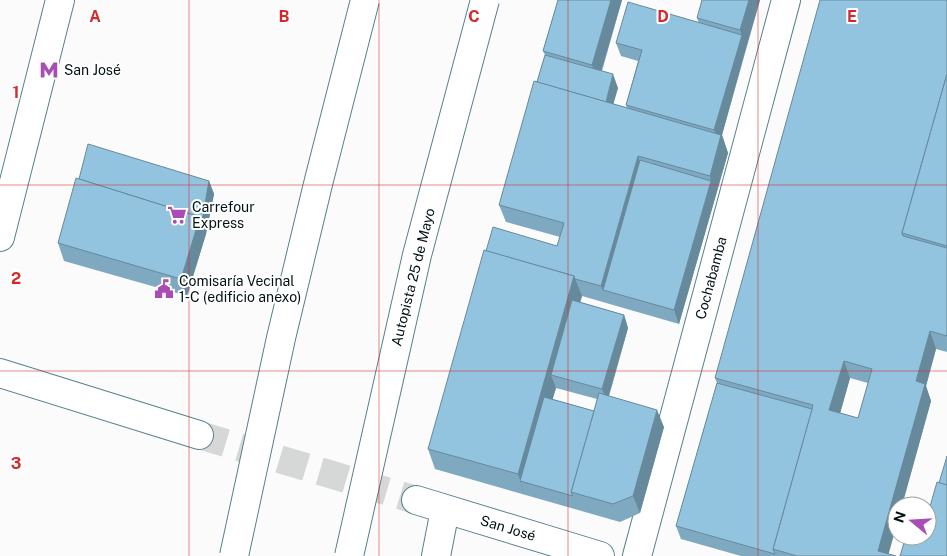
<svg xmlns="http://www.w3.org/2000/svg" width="947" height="556" font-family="'Public Sans',sans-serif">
<rect width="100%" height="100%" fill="#fbfbfb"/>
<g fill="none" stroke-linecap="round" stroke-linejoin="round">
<!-- street-tunnel -->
<path stroke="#d6d8d8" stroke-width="28" stroke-dasharray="28 14" stroke-linecap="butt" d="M199,435L416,500"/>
<!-- street casing -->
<g stroke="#56828a" stroke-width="30">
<g id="street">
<path d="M0,373L199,435"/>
<path d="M416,500L600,556"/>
<path d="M436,556L445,510"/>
<path d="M637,556L786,0"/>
</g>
</g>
<!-- primary casing -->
<g stroke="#56828a" stroke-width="30">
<path id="primary" d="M0,237L60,0"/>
</g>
<!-- street -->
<use href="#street" stroke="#fff" stroke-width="28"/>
<!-- primary -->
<use href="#primary" stroke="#fff" stroke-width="28"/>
<!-- highway-bridge casing -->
<g stroke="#56828a" stroke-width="30" stroke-linecap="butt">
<g id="highway-bridge">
<path d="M234,556L281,338L319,180L365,0"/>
<path d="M349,556L417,255L485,0"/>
</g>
</g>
<!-- highway-bridge -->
<use href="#highway-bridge" stroke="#fff" stroke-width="28"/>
</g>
<!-- wall -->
<g fill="#7ea9c0" fill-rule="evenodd">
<path d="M558,0H622L602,71L618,88L613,104L627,108L626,105L638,61L621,56L616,43L699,23L697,18L760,0L722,135L728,153L679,324L582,296L580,302L624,315L628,328L609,396L664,427L640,513L620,522L435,469L428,449L486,251L557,246L560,237L506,222L499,205L545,55L543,51ZM556,388L597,399L594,411L552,399Z"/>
<path d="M947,0V352L936,349L926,386L931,401L888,554L896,556H741L681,539L676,526L717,383L715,378ZM850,378L868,383L858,418L840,413Z"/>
<path d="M79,179L209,181L214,194L206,234L187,296L64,261L58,243Z"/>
</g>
<!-- shaded-wall -->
<g fill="#67899c">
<path d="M611,0H622L598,82L592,65Z"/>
<path d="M749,0H760L746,48L740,30Z"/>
<path d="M742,35L746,48L722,135L728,153L679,324L674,310L711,181L710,176L719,143L714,130Z"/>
<path d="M613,74L618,88L609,119L605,106Z"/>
<path d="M638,156L644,173L603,290L601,286Z"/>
<path d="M209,181L214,194L206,234L187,296L181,279L200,217Z"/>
<path d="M574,276L582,296L559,377L551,375L556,388L528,484L520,481L525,494L518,474Z"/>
<path d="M624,315L628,328L607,402L602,389Z"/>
<path d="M930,331L936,349L926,386L931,401L902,506H897V524L888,556L878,551L916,381Z"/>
<path d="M844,361L850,378L836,428L829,410Z"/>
<path d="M657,410L664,427L640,513L633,496Z"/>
</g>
<!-- building -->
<g fill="#93c4df" stroke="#67899c" fill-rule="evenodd">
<path d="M558,0H611L592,65L543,51Z"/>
<path d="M702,0H749L740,30L697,18Z"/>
<path d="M820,0H947V74L902,233L903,236L947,248V336L930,331L916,381L925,384L878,551L896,556H797L773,549L813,405L715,378ZM844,361L872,369L858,418L829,410Z"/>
<path d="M628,2L742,35L714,130L626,105L642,50L616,43Z"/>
<path d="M545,55L613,74L606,102L537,82Z"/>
<path d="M947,74V246L902,233Z"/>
<path d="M534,81L721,135L710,176L638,156L601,286L575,279L574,276L486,251L493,227L557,246L564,223L499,205Z"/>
<path d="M88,144L209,181L202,221L200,217L79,179Z"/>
<path d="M640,160L711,181L674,310L603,290Z"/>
<path d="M76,178L200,217L181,279L58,243Z"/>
<path d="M484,250L574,276L518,474L428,449Z"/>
<path d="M572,300L624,315L602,389L551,375Z"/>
<path d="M717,383L812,409L773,549L775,554L676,526Z"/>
<path d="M599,393L657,410L633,496L613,504L571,492Z"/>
<path d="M544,397L594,411L571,492L573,496L520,481Z"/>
<path d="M947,456V485L939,483Z"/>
<path d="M937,482L947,485V556H900L906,536H927V517Z"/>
</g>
<!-- grid -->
<path fill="none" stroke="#d62828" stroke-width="1" stroke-opacity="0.55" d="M189,0V556M379,0V556M568,0V556M758,0V556M0,185H947M0,371H947"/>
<!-- icons -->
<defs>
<g id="metro-bare" transform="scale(1.5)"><path d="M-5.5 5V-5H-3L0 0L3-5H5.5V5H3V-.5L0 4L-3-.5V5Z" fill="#aa4cb5" stroke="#fff" stroke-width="2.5" paint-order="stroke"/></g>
<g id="supermarket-bare" transform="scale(1.5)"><path d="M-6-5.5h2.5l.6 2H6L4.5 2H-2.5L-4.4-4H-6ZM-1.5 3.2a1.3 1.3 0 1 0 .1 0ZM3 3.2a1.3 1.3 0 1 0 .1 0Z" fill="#aa4cb5" stroke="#fff" stroke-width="2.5" paint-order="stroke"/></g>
<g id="civic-bare" transform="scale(1.5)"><path d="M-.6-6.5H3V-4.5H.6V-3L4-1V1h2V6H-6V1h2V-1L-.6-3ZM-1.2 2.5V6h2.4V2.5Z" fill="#aa4cb5" stroke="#fff" stroke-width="2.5" paint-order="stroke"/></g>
</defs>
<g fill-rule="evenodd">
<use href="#metro-bare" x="49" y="70"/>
<use href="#supermarket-bare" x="177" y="215"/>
<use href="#civic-bare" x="164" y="289"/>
</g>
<g text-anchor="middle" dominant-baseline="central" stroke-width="4" stroke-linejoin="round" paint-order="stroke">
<!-- poi labels -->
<g font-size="14" fill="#021114" stroke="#fff" text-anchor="start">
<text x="64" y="70">San José</text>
<text x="192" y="207">Carrefour<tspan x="192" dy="16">Express</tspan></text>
<text x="179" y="281">Comisaría Vecinal<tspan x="179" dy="16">1-C (edificio anexo)</tspan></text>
</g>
<!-- street labels -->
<g font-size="14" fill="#021114" stroke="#fff">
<text transform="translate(413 277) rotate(-76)">Autopista 25 de Mayo</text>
<text transform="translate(711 278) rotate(-75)">Cochabamba</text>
<text transform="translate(508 528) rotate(17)">San José</text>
</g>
</g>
<g font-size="16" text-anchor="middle" font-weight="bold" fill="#d62828" stroke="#fff" stroke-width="4" stroke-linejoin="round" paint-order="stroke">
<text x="95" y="22">A</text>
<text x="284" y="22">B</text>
<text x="474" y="22">C</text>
<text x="663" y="22">D</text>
<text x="852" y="22">E</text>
<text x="16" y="98">1</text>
<text x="16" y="284">2</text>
<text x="16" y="469">3</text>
</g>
<!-- north arrow -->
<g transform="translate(912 521) rotate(288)"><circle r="24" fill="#ffffff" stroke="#9aa0a1"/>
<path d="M0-4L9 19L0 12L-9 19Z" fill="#aa4cb5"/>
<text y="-8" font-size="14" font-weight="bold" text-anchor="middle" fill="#021114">N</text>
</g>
</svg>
